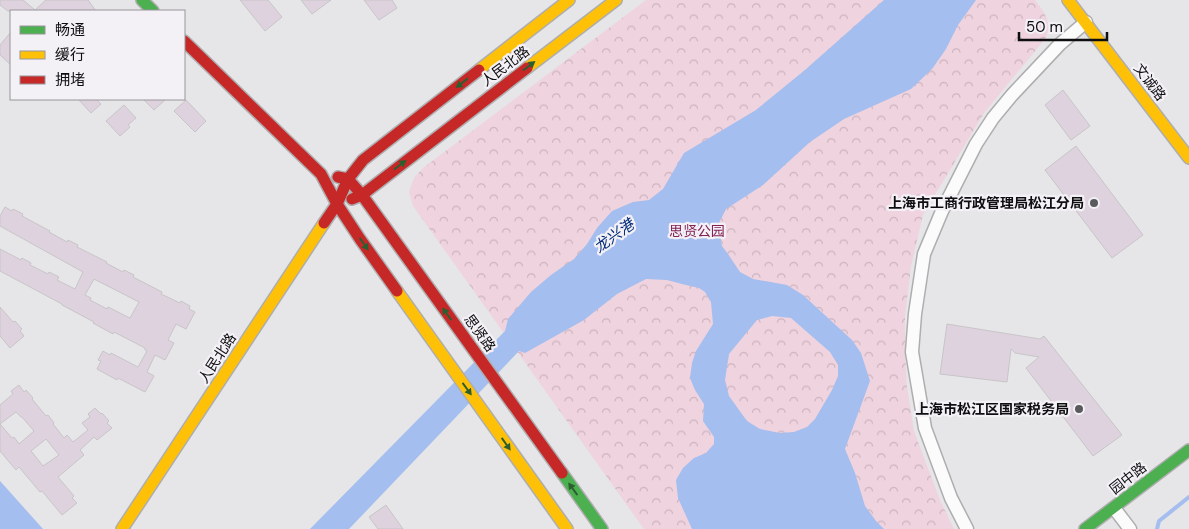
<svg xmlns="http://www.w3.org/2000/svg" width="1189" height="529" font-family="'DM Sans','Noto Sans SC',sans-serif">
<defs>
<pattern id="park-crowns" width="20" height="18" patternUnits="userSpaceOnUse" patternTransform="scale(1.25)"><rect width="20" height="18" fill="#efd3df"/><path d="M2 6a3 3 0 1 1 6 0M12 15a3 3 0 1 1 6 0" fill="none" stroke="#ccb4be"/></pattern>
</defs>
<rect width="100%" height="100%" fill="#e6e5e7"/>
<!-- park -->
<path fill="url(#park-crowns)" d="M646,0H1035C1045,13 1053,23 1045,39L984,113L923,215L911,266L905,317V353L907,387L914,431L940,500L954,529H644L413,206L409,192L414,178L423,168Z"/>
<!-- water -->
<g fill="#a3beef" fill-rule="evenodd">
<path d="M884,0H976L958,25L946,49L932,69L911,89L844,119L810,142L763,185L726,209L718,225L722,246L728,254L740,272L753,279L787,285L803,295L852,340L861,353L870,381L845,449L855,473L865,506L876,521L884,529H692L678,498L676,480L683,468L694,458L706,453L714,444V437L703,421L704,404L695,390L690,378L692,363L696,351L713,324L711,302L705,292L699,288L682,284L667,280L646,279L617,294L584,320L525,353L519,351L349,529H310L505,331L508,319L531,292L551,275L574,259L587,244L597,228L612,211L633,202L649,200L663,189L684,153L756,110L805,70ZM772,316L791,318L830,352L838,365V376L832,390L815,419L807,427L794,432L780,433L760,429L747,421L729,396L725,380L729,354L757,320Z"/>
<path d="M0,481L43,529H0Z"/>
</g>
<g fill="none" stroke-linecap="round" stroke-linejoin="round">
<!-- stream -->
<path stroke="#a3beef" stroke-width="4" d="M1157,529L1159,521L1189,497"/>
</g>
<!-- building -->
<g fill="#dfd2df" stroke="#c7c5c7" fill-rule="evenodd">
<path d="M0,0H23L35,10L46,0H88L96,11H8L0,5Z"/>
<path d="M240,0H268L282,17L265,31Z"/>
<path d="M301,0H331L312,14Z"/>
<path d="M364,0H392L397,8L379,20Z"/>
<path d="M11,32V65L0,55V45Z"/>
<path d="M1063,90L1090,126L1071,140L1045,105Z"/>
<path d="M78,99H96L101,104L91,113Z"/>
<path d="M143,99H166L154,110Z"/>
<path d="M186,100L206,121L195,132L174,111Z"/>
<path d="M124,105L136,118L128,125L130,127L120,136L106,121Z"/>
<path d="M1076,146L1143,235L1112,258L1045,170Z"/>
<path d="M5,207L12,211L13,209L23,214L22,216L50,231L49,232L67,242L68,240L78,245L77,247L107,262L106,263L123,272L124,270L134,275L133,277L162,292L161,294L180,303L181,301L190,306L189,309L195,312L186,329L176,324L168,340L174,343L165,360L155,355L147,372L154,376L145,392L118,378L117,380L97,369L101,361L98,360L103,351L110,355L111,353L138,367L147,351L145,350V348L114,332L113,334L93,323L94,322L62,305V304L0,271V249L21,260L22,258L31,263L30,265L48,274L49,272L59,277L57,280L75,289L83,272L0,226V216ZM94,279L139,302L130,318L108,307L107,309L90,300L91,298L85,295Z"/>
<path d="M0,307L13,322L15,321L22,329L20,331L24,336L10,348L0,336Z"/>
<path d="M947,324L1040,339L1044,336L1122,435L1093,456L1026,368L1039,357L1015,353L1011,349L1007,382L940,374Z"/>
<path d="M19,385L24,392L26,390L33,398L32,399L46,416L48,415L54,423L53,424L64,438L67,435L73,442L88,430L82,423L90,417L88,414L95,408L101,414L102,413L109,421L107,423L112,428L97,440L94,437L80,450L84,455L58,477L74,496L72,498L77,503L62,515L42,491L40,492L19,467L16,470L0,451V424L12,438L14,437L19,444L34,431L22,417H21L16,412L0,424V405L13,394L11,391ZM46,439L59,455L43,466L31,451Z"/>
<path d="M386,505L403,529H378L369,517Z"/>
</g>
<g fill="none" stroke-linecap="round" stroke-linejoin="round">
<!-- street casing -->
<g stroke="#aeadaf" stroke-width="15">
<g id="street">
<path d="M1114,508L1130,529"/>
<path d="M967,529L951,498L925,428L912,352L915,314L924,254L942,211L976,144L993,118L1012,95L1060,44L1086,22"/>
</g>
</g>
<!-- fast casing -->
<g stroke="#aeadaf" stroke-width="14">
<g id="fast">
<path d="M142,0L153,11"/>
<path d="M562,473L602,529"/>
<path d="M1085,529L1189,450"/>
</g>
</g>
<!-- slow casing -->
<g stroke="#aeadaf" stroke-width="14">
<g id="slow">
<path d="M1068,0L1189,158"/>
<path d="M527,68L616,0"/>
<path d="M479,70L569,0"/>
<path d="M397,291L567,529"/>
<path d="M122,529L324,223"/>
</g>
</g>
<!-- jam casing -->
<g stroke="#aeadaf" stroke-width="14">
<g id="jam">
<path d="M184,41L321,174L337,204L360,239L397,291"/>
<path d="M338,177L348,179L362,195L562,473"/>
<path d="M352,199L362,195L527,68"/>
<path d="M324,223L337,204L348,179L363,160L479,70"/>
</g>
</g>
<!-- street -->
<use href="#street" stroke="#fbfbfb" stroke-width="12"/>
<!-- fast -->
<use href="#fast" stroke="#4caf50" stroke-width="11"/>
<!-- slow -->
<use href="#slow" stroke="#ffc107" stroke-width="11"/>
<!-- jam -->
<use href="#jam" stroke="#c62828" stroke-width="11"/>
</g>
<!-- one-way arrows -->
<defs><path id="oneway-solid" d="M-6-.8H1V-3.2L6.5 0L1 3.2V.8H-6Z" transform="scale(1.25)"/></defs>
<g fill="#2d5e30">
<use href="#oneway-solid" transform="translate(529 66) rotate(-37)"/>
<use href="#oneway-solid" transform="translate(462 83) rotate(142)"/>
<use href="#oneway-solid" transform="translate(400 165) rotate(-37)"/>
<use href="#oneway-solid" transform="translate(364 244) rotate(55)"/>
<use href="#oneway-solid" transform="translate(447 314) rotate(-126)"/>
<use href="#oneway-solid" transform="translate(467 389) rotate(54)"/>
<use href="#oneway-solid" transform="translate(506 444) rotate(55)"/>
<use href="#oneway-solid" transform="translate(573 489) rotate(-126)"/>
</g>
<!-- markers -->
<g fill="#5a595b" stroke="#f3f1f6" stroke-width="2">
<circle cx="1094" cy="203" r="5"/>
<circle cx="1079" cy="409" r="5"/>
</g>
<g text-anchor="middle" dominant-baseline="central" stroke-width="4.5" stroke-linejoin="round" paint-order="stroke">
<!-- street labels -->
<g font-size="14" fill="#0e0d0f" stroke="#f3f1f6">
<text transform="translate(505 66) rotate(-37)">人民北路</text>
<text transform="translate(1150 82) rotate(53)">文诚路</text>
<text transform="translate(480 333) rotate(54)">思贤路</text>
<text transform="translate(217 358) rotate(-57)">人民北路</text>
<text transform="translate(1128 478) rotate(-38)">园中路</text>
</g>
<!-- poi labels -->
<g font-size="14" font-weight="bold" fill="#0e0d0f" stroke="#f3f1f6" text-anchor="end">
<text x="1084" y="203">上海市工商行政管理局松江分局</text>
<text x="1069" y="409">上海市松江区国家税务局</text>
</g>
<!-- park labels -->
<g font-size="14" fill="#822154" stroke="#f3f1f6">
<text x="697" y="231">思贤公园</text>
</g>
<!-- water labels -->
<g font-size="15" font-style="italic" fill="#032d7b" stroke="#f3f1f6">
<text transform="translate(614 236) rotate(-36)">龙兴港</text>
</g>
</g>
<!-- legend -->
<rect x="10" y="10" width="175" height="90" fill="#f3f1f6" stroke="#97969a"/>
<rect x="20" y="26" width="25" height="8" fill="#4caf50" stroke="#97969a"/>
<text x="55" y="35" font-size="15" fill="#0e0d0f">畅通</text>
<rect x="20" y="51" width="25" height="8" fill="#ffc107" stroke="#97969a"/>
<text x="55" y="60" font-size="15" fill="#0e0d0f">缓行</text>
<rect x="20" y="76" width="25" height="8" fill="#c62828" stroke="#97969a"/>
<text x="55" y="85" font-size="15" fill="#0e0d0f">拥堵</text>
<!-- scale -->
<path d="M1019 32v8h88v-8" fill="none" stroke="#0e0d0f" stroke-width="2.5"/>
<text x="1026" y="32" font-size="15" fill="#0e0d0f" stroke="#f3f1f6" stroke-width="4" paint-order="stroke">50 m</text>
</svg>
